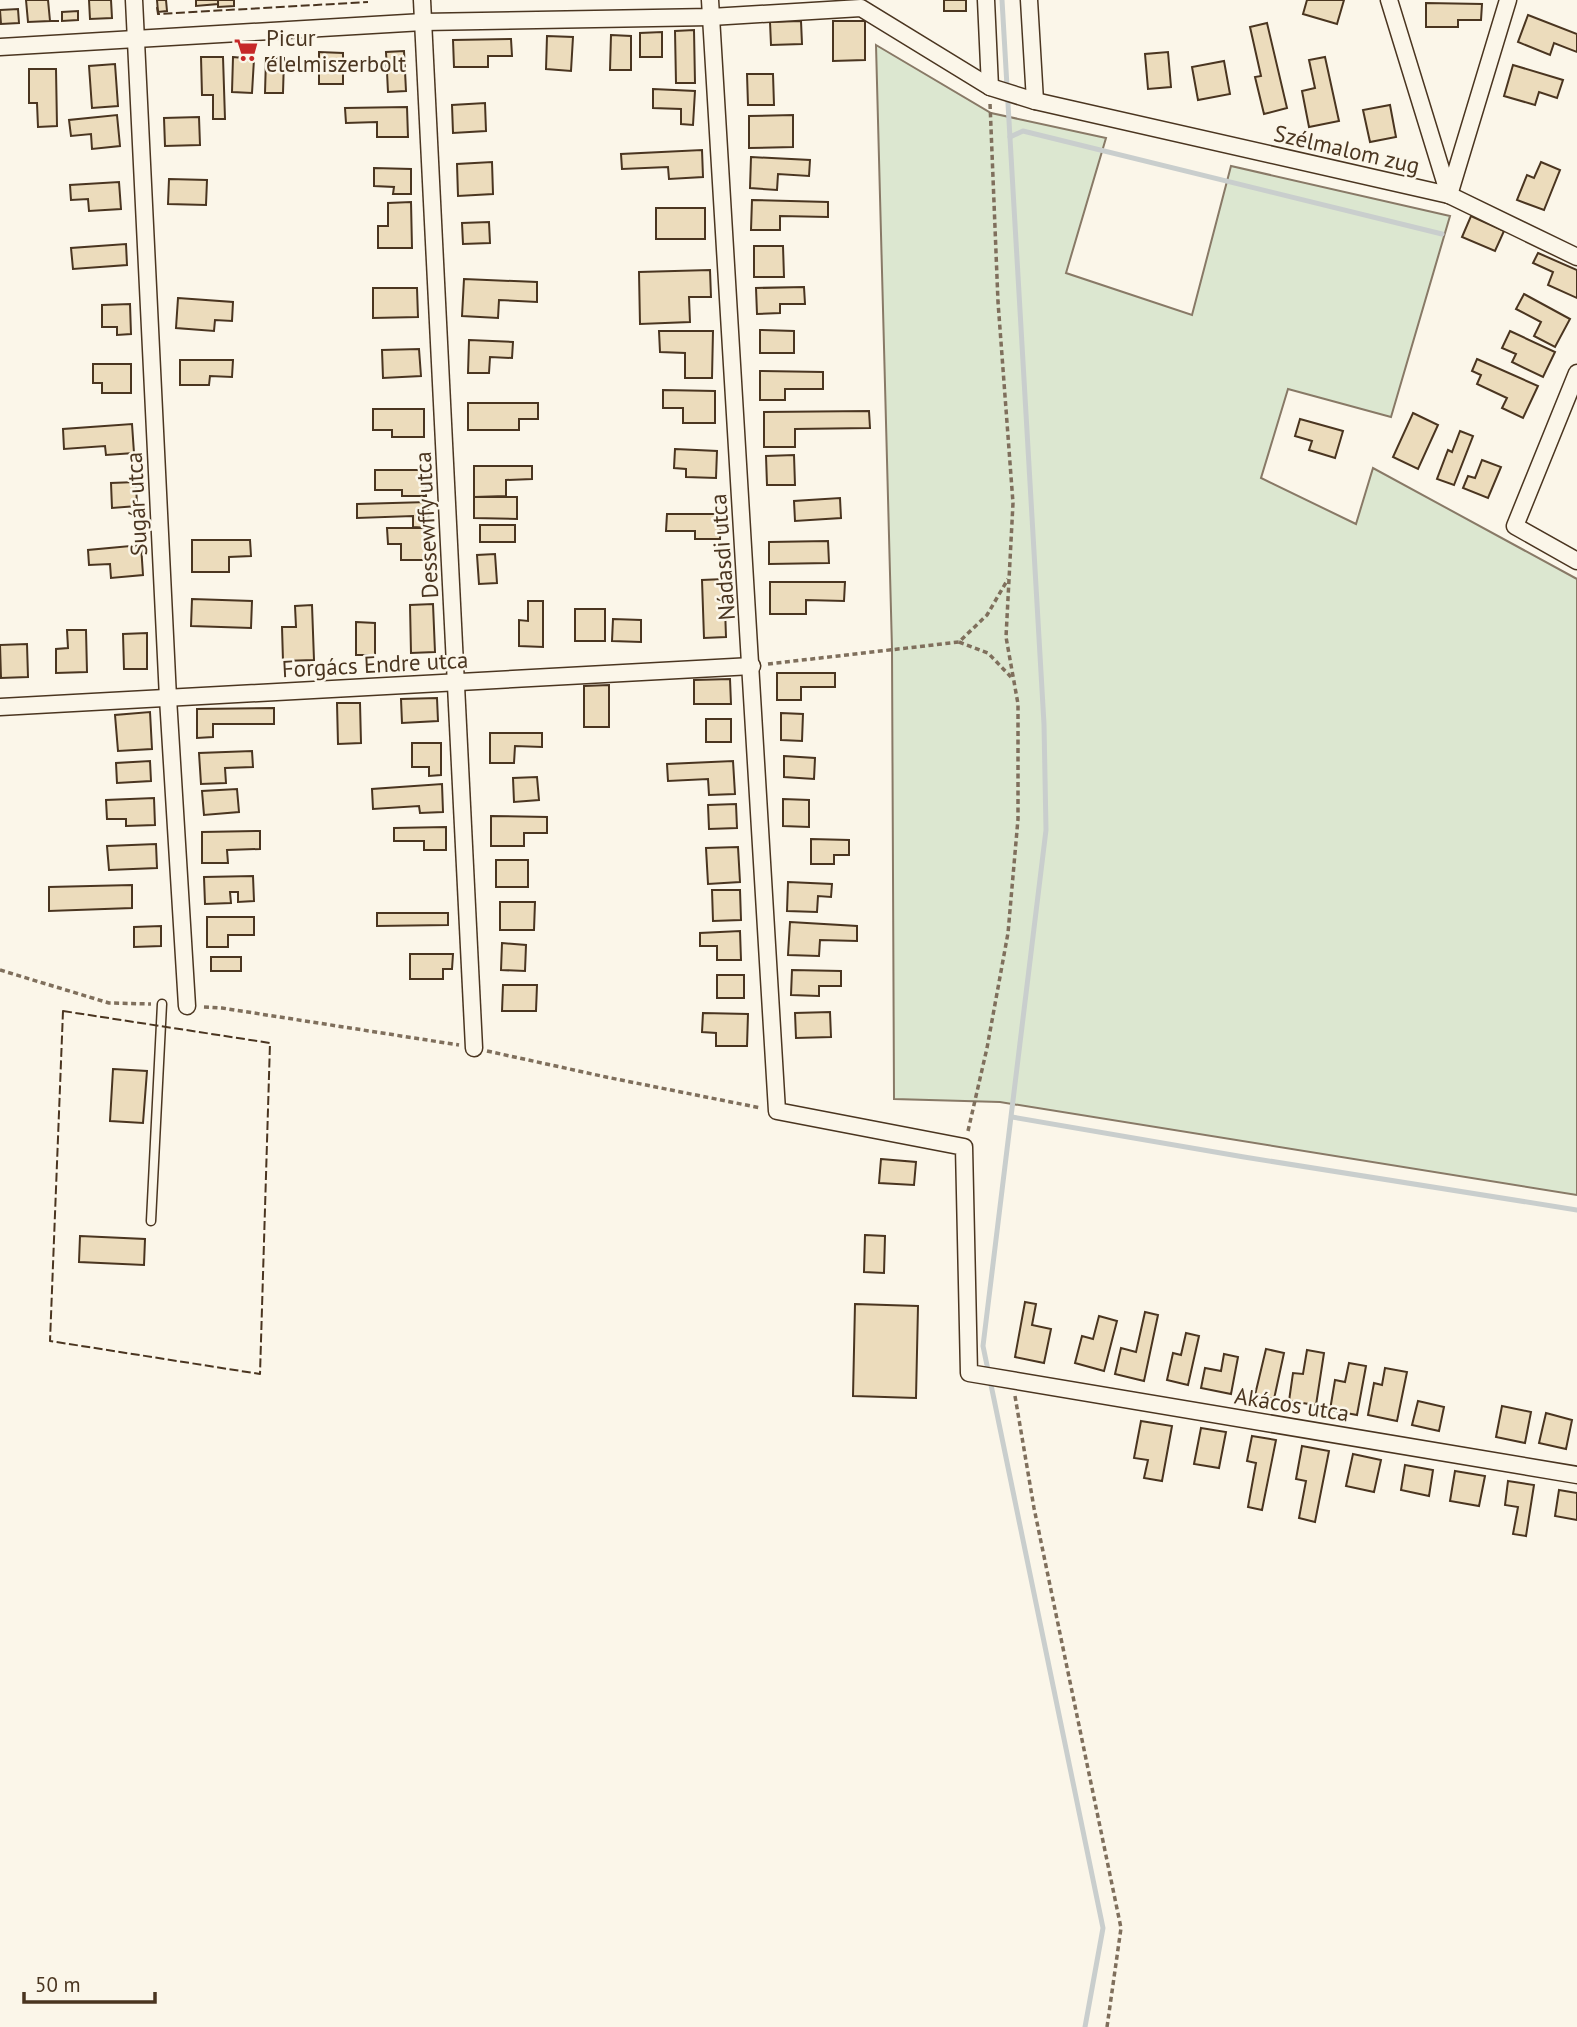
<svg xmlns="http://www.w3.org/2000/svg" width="1577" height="2027" font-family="'PT Sans',sans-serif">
<rect width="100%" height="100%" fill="#fbf6e9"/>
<!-- green -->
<path fill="#dce7d0" stroke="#887966" stroke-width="2" d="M876,45L991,113L1106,138L1066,273L1192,315L1231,166L1450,216L1391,417L1288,389L1261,478L1356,524L1373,468L1577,579V1195L1000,1102L894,1099L892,649Z"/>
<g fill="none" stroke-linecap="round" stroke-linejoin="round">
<!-- stream -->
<g stroke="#c9cecd" stroke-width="5">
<path d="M1002,0L1044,724L1046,830L983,1346L1103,1928L1085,2027"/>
<path d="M1010,137L1023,131L1442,234"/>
<path d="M1012,1117L1244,1157L1577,1210"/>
</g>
</g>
<!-- building -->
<g fill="#ecdcbc" stroke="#4a3520" stroke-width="2">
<path d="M26,0H48L50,21L28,22Z"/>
<path d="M89,0H111L112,18L90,19Z"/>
<path d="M157,0H166L167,11L158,12Z"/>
<path d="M196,0H218V4L196,6Z"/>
<path d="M218,0H234V6L218,7Z"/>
<rect x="944" y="0" width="22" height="11"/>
<path d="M1307,0H1344L1337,24L1303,14Z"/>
<path d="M1426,3L1482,4L1481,20H1458V27H1426Z"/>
<path d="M18,9L19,23L1,24L0,10Z"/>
<path d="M78,11V20L62,21V12Z"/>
<path d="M1528,15L1577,34V52L1554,43L1550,55L1518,42Z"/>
<path d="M801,21L802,44L771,45L770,22Z"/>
<path d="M833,21H865V60L833,61Z"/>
<path d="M1267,23L1287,108L1264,114L1255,77L1261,76L1250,27Z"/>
<path d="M694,30L695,83H676L675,31Z"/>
<path d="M662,32V57H640V33Z"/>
<path d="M611,35L631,36V70H610Z"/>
<path d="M547,36L573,37L571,71L546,69Z"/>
<path d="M511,39L512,56H488V67H454L453,40Z"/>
<path d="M404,51L406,91L388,92L386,52Z"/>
<path d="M319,52L343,53V84H319Z"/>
<path d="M1168,52L1171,87L1148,89L1145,54Z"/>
<path d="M201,57H223L225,119H213V95H202Z"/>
<path d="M233,57L254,59L252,93L232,92Z"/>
<path d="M1325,57L1339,121L1309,127L1302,91L1315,88L1309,60Z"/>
<path d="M266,58H284L283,93H265Z"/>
<path d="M1224,61L1230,94L1198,100L1192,67Z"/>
<path d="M115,64L118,106L92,108L89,66Z"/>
<path d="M1513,65L1563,80L1557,98L1539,92L1535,105L1504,96Z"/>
<path d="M29,69H56L57,126L38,127L37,103H29Z"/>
<path d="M747,74H773L774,105H748Z"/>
<path d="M653,89L695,91L693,125L681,124V109L653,108Z"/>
<path d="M485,103L486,131L453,133L452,105Z"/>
<path d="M1390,105L1396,137L1370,142L1363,110Z"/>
<path d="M407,107L408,137H377V122L346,123L345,108Z"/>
<path d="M117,115L120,146L92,149L91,134L71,136L69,120Z"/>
<path d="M793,115V147L749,148V116Z"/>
<path d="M199,117L200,145L165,146L164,118Z"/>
<path d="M702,150L703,177L669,179L668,167L622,169L621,154Z"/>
<path d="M751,157L810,160L809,176L778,174L777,190L750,188Z"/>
<path d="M492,162L493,194L458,196L457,164Z"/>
<path d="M1541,162L1560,170L1544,210L1517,200L1527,175L1534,178Z"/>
<path d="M374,168L411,169V194H393L394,187L374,186Z"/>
<path d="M169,179L207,180L206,205L168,204Z"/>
<path d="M119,182L121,209L89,211L88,199L71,200L70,185Z"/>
<path d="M752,200L828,202V217L780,216V230H751Z"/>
<path d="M411,202L412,248H378V226H388V203Z"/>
<rect x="656" y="208" width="49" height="31"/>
<path d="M1471,216L1504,231L1495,251L1462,237Z"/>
<path d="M489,222L490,243L463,244L462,223Z"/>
<path d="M126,244L127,265L73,269L71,248Z"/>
<path d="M754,246H783L784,277H754Z"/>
<path d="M1538,253L1577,270V298L1548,285L1553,272L1533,263Z"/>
<path d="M710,270L711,297H689L690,322L640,324L639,272Z"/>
<path d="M464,279L537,282V302L499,300L498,318L462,316Z"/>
<path d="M804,287L805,304H780V313L757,314L756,288Z"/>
<path d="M373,288H417L418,317L373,318Z"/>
<path d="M1524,294L1570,319L1555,347L1534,336L1541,322L1516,309Z"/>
<path d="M178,298L233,302L232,321L215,320L214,331L176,328Z"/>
<path d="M130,304L131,334L117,335V327H102V305Z"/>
<path d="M760,330L794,331V353H760Z"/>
<path d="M659,331H713L712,378H685V353L660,352Z"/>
<path d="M1510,331L1555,352L1543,377L1512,362L1516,354L1502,348Z"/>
<path d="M469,340L513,342L512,358L490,357L489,373H468Z"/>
<path d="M419,349L421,376L383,378L382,350Z"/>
<path d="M1477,359L1538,386L1523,418L1502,408L1507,398L1477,384L1481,375L1472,371Z"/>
<path d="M180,360H233L232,377L210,376L209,385H180Z"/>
<path d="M93,364H131V393H102V383H93Z"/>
<path d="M760,371L823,372V389H785V400H760Z"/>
<path d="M663,390L715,391V423H683V408H663Z"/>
<path d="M468,403H538V419H519V430H468Z"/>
<path d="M373,409H424V437H392V430H373Z"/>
<path d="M869,411L870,428L795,429V447H764V412Z"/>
<path d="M1413,413L1438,425L1418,469L1393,457Z"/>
<path d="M1300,419L1343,431L1335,458L1309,450L1312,441L1295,436Z"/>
<path d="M132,424L134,453L106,455L105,446L64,449L63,429Z"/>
<path d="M1460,431L1473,436L1454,485L1437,479L1448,450L1452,452Z"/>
<path d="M675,449L717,451L716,478L686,477V469L674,468Z"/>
<path d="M794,455L795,485H767L766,456Z"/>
<path d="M1482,460L1501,467L1488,498L1463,488L1468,476L1475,478Z"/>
<path d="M474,466H532V479L506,480V496L474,497Z"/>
<path d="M375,470H426V496H402V490H375Z"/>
<path d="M136,482L137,506L112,508L111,483Z"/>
<path d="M474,497H517V519L474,518Z"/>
<path d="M840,498L841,518L795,521L794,501Z"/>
<path d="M428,502L429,528L413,527V516L357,518V504Z"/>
<path d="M667,514H721L720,539H695V531H666Z"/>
<rect x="480" y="525" width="35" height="17"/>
<path d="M387,528H429V560H401V544H388Z"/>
<path d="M192,540H250L251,556L229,557V572H192Z"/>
<path d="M828,541L829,563L769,564V542Z"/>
<path d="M141,545L143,575L111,578L110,564L89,565L88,550Z"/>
<path d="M495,554L497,583L479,584L477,555Z"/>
<path d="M724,579L726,637L704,638L702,580Z"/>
<path d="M770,582H845L844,601L806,600V614H770Z"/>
<path d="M192,599L252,601L251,628L191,626Z"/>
<path d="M528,601H543V647L519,646V620L528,621Z"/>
<path d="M433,604L435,652L411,653L410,605Z"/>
<path d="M312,605L314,660L283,661L282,627H296L295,606Z"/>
<rect x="575" y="609" width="30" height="32"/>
<path d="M613,619L641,620V642L612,641Z"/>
<path d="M356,622L375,623V655H356Z"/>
<path d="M67,630H86L87,672L56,673V649L68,648Z"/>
<path d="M147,633V669H124L123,634Z"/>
<path d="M27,644L28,677L1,678L0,645Z"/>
<path d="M777,673H835V687H801V700H777Z"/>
<path d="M730,679L731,704H694V680Z"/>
<path d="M609,685V727H584V686Z"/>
<path d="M437,698L438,721L402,723L401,699Z"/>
<path d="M337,703H360L361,743L338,744Z"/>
<path d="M274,708V724H213V737L197,738V709Z"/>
<path d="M150,712L152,749L118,751L115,715Z"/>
<path d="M781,713L803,714L802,741L781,740Z"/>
<rect x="706" y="719" width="25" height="23"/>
<path d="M490,733H542V747L515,746L514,763H490Z"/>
<path d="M412,743H441V775L429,776V767H412Z"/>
<path d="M252,751L253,767L225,768L226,783L201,784L199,753Z"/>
<path d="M784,756L815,758L814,779L784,777Z"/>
<path d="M150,761L151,781L117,783L116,763Z"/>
<path d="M733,761L735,794L709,795L708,779L668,781L667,764Z"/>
<path d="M537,777L539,800L514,802L513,778Z"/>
<path d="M442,784L443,812L420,813L419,806L373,809L372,789Z"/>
<path d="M237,789L239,812L204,815L202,791Z"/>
<path d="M154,798L155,825L126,826V819H107L106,800Z"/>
<path d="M783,799L809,800V827L783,826Z"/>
<path d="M736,804L737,828L709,829L708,805Z"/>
<path d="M491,816L547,817V833H524V846H491Z"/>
<path d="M446,827V850H424V841H394V828Z"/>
<path d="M260,831V849L227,850L228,863H202V832Z"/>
<path d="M811,839L849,840V855H834V864H811Z"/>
<path d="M156,844L157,868L109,870L107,846Z"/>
<path d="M738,847L740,882L708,884L706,848Z"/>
<rect x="496" y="860" width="32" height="27"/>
<path d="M253,876L254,901L238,902V892H230L231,903L205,904L204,877Z"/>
<path d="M788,882L832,884L831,897L818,896L817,912L787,911Z"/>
<path d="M132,885V908L49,911V887Z"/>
<path d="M712,890H740L741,920L713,921Z"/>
<path d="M500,902H535L534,930H500Z"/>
<path d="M377,913H448V925L377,926Z"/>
<path d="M207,917H254V935H228V947H207Z"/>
<path d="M790,922L857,926V941L820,940L819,956L788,955Z"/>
<path d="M161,926V946L134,947V927Z"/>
<path d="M740,931L741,960H717V946H700V933Z"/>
<path d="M502,943L526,945L525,971L501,970Z"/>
<path d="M410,954H453L452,969H443V979H410Z"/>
<rect x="211" y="957" width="30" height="14"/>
<path d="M792,970L841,971V986H819V996L791,995Z"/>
<rect x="717" y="975" width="27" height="23"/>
<path d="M503,985H537L536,1011H502Z"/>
<path d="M830,1012L831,1037L796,1038L795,1013Z"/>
<path d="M703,1013L748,1014L747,1046H716V1033L702,1032Z"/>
<path d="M113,1069L147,1071L143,1123L110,1121Z"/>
<path d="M881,1159L916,1162L914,1185L879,1183Z"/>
<path d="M865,1235L885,1236L884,1273L864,1272Z"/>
<path d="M80,1236L145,1239L144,1265L79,1262Z"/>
<path d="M1025,1302L1036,1304L1032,1325L1051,1329L1044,1363L1015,1357Z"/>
<path d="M855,1304L918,1306L916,1398L853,1396Z"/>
<path d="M1145,1312L1158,1315L1144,1381L1115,1374L1121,1348L1136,1352Z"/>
<path d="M1099,1316L1117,1321L1104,1371L1075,1363L1082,1336L1093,1339Z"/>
<path d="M1186,1333L1199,1336L1188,1385L1167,1380L1173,1353L1181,1355Z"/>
<path d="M1266,1349L1284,1353L1274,1399L1255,1395Z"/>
<path d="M1307,1350L1324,1353L1316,1405L1289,1401L1293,1373L1303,1374Z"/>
<path d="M1224,1354L1238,1357L1231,1394L1201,1388L1205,1368L1221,1371Z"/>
<path d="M1349,1363L1366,1366L1357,1415L1330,1410L1335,1380L1345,1382Z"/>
<path d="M1385,1368L1407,1372L1397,1421L1368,1415L1374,1383L1382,1385Z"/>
<path d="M1418,1401L1444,1407L1439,1431L1412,1425Z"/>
<path d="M1502,1406L1531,1412L1525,1443L1496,1437Z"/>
<path d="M1546,1413L1572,1420L1566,1449L1539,1443Z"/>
<path d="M1141,1421L1172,1426L1162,1481L1144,1478L1148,1460L1134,1458Z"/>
<path d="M1201,1428L1226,1432L1219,1468L1194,1464Z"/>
<path d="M1252,1436L1276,1440L1262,1510L1248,1507L1256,1463L1247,1461Z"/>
<path d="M1302,1446L1329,1451L1315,1522L1299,1518L1306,1481L1296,1479Z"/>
<path d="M1353,1454L1381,1460L1374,1492L1346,1486Z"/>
<path d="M1405,1465L1433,1470L1429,1496L1401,1490Z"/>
<path d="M1455,1471L1485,1476L1479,1506L1450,1501Z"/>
<path d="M1508,1481L1534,1485L1526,1536L1513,1534L1518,1507L1505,1505Z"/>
<path d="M1559,1490L1577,1493V1520L1555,1516Z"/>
</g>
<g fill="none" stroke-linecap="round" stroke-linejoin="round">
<!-- lane casing -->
<g stroke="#4a3520" stroke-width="11">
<path id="lane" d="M151,1221L162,1004"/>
</g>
<!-- street casing -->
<g stroke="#4a3520" stroke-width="19">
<g id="street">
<path d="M134,0L168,698L187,1006"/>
<path d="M422,0L474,1048"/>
<path d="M710,0L777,1111L964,1147L969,1373L1577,1475"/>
<path d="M986,0L990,87"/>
<path d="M1029,0L1035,101"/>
<path d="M1389,0L1449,195"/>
<path d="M0,47L423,22L711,17L861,8L990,87L1035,101L1449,195L1577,257"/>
<path d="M1449,195L1508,0"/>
<path d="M1577,373L1515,526L1577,561"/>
<path d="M0,707L752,666"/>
</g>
</g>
<!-- path -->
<g stroke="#7f6f5c" stroke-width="3.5" stroke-dasharray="5 3.5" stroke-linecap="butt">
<path d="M959,642L988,653L1011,677"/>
<path d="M768,664L959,642L987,615L1008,579"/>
<path d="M0,970L109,1003L151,1004"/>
<path d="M204,1007L222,1008L459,1045"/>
<path d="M487,1051L606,1077L761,1108"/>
<path d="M968,1131L987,1048L1008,933L1018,819V704L1006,637L1013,503L998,302L990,103"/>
<path d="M1015,1396L1034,1508L1121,1928L1107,2027"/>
</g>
<!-- lane -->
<use href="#lane" stroke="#fbf6e9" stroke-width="8"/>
<!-- street -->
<use href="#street" stroke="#fbf6e9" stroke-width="16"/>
<!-- fence -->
<g stroke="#4a3520" stroke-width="2" stroke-dasharray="9 3.5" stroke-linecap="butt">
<path d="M157,7L158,14L368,2"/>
<path d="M50,21H62"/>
<path d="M63,1011L270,1043L260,1374L50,1341Z"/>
</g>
</g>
<!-- icons -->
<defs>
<g id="supermarket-bare" transform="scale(1.89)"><path d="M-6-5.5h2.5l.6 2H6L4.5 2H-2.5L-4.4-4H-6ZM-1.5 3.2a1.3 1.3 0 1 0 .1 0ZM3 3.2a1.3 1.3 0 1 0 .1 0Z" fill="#c62828" stroke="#fbf6e9" stroke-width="2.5" paint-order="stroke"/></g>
</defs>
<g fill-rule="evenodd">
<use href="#supermarket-bare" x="246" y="50"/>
</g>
<g text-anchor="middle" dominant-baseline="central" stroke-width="5" stroke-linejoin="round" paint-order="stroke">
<!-- poi labels -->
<g font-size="23" fill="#4a3520" stroke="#fbf6e9" text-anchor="start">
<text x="266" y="37">Picur<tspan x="266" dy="26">élelmiszerbolt</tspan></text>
</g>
<!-- street labels -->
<g font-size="23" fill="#4a3520" stroke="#fbf6e9">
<text transform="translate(1347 149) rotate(13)">Szélmalom zug</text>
<text transform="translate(136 504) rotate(-93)">Sugár utca</text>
<text transform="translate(426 525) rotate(-93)">Dessewffy utca</text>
<text transform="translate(722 557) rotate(-94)">Nádasdi utca</text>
<text transform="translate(375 664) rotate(-3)">Forgács Endre utca</text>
<text transform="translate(1292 1404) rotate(9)">Akácos utca</text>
</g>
</g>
<!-- scale -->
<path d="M24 1992v10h131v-10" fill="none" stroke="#4a3520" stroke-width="3.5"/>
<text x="35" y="1992" font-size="21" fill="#4a3520" stroke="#fbf6e9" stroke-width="5" paint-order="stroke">50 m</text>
</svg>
